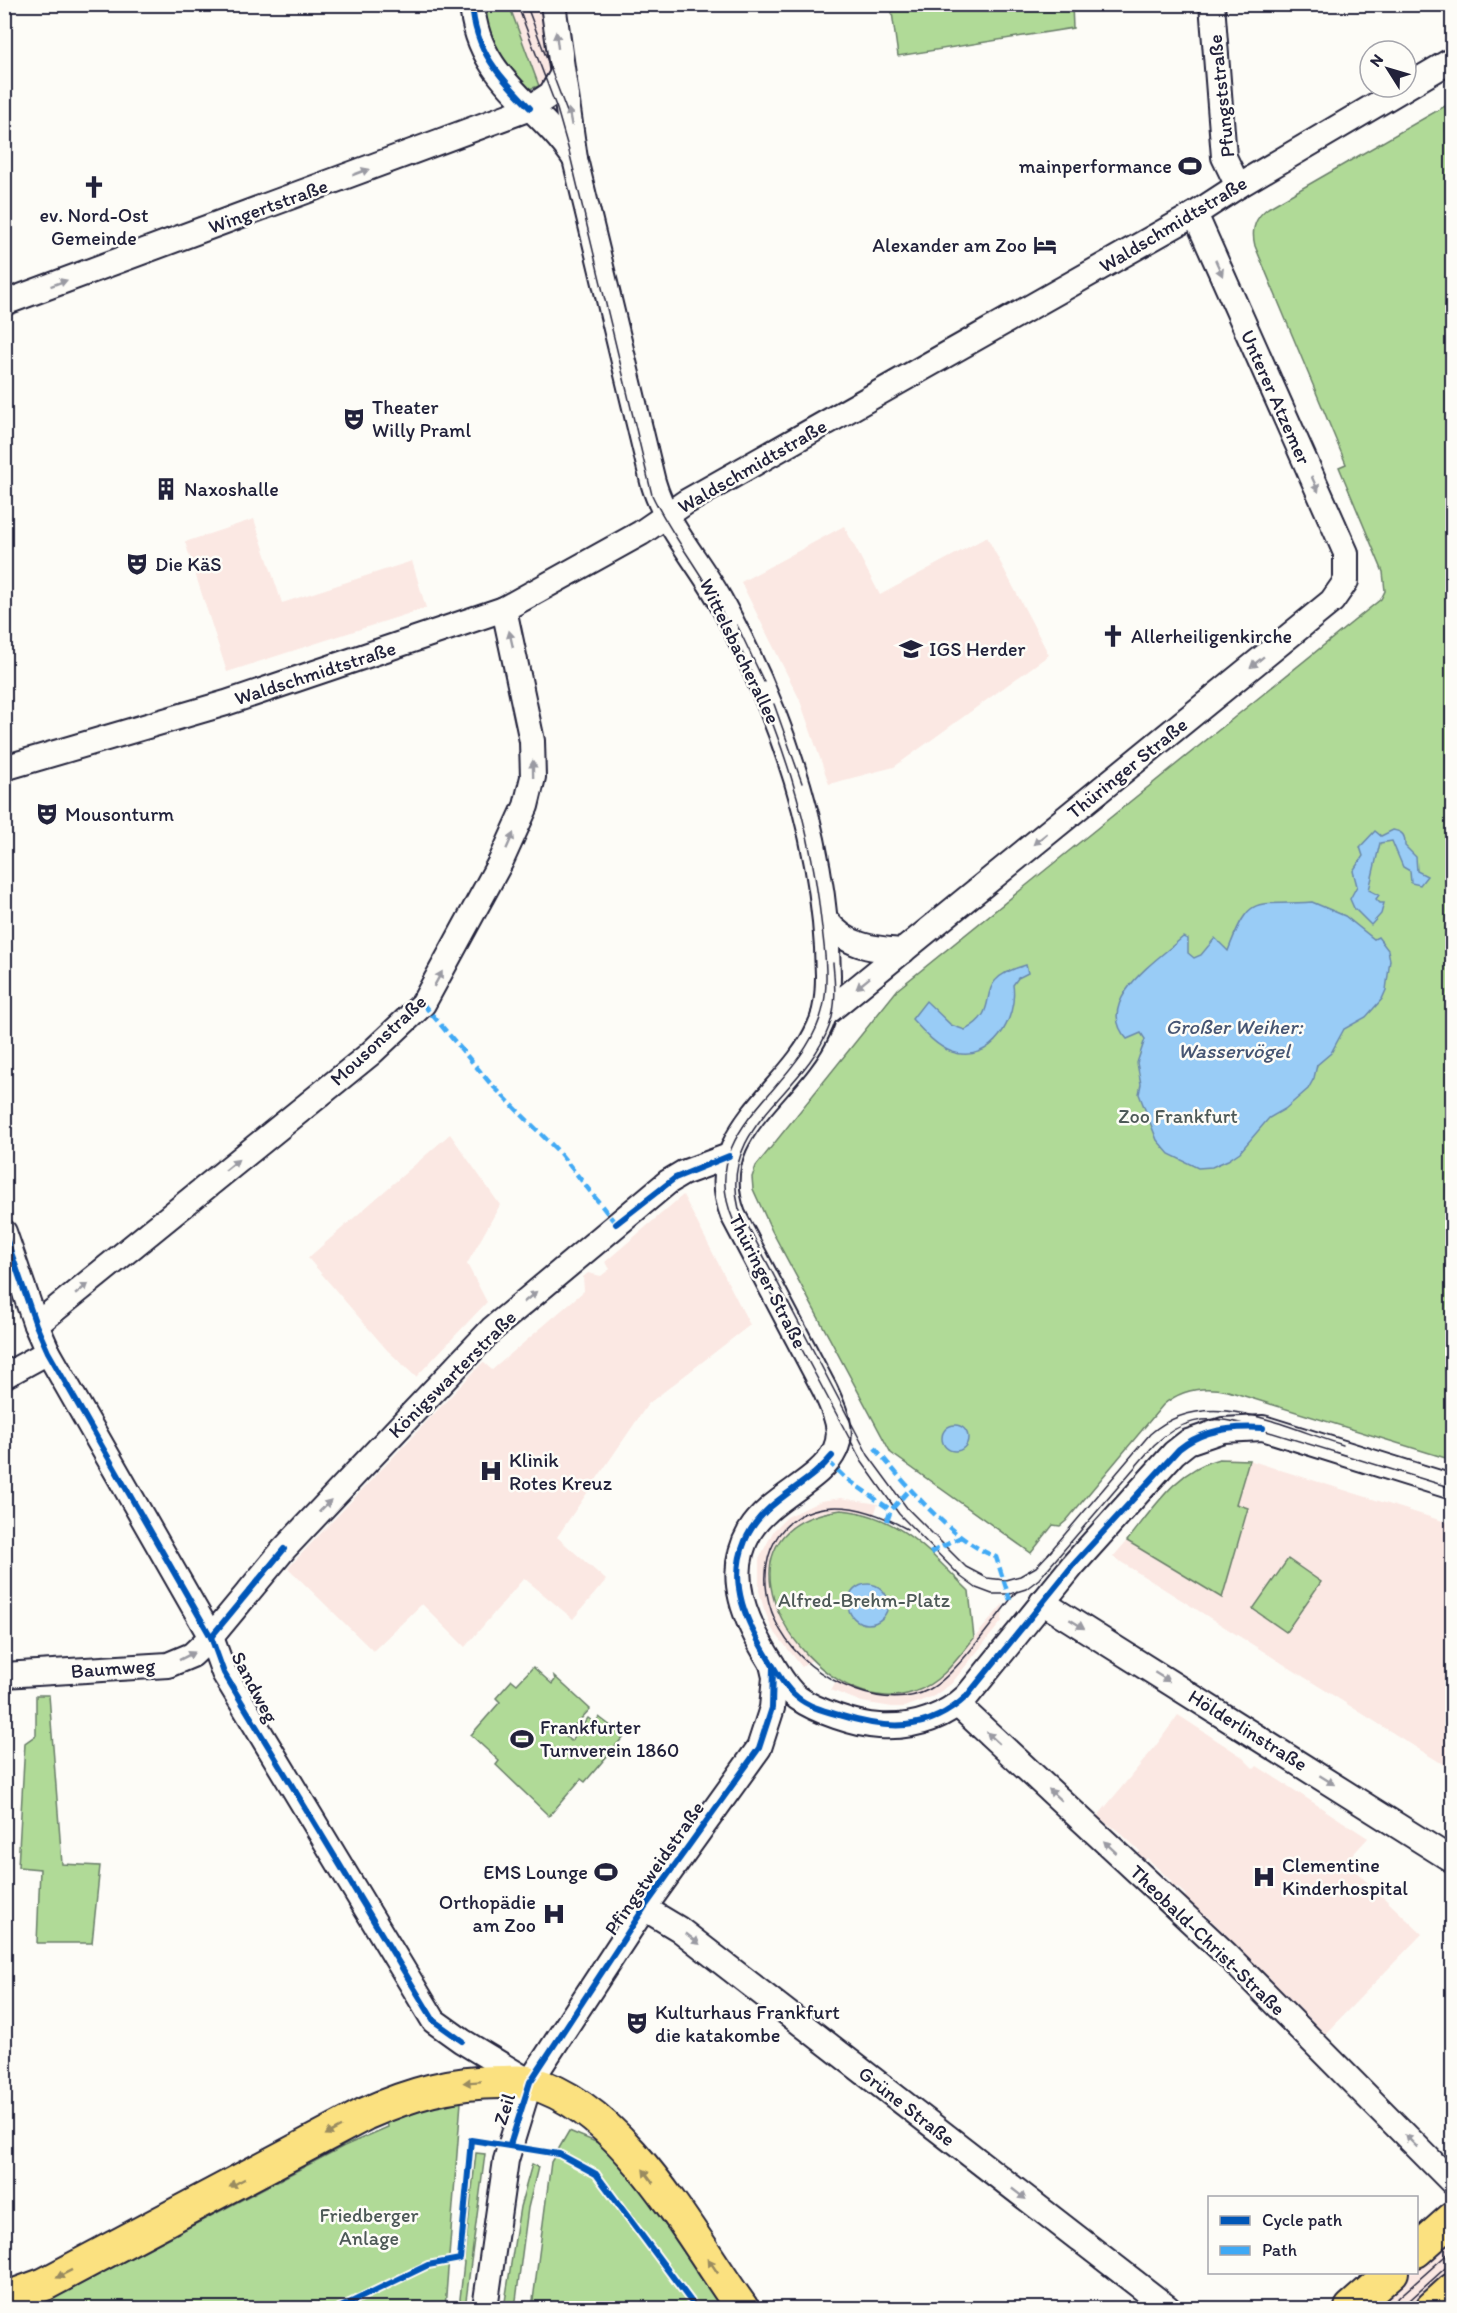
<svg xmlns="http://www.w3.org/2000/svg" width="1457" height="2313" font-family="Itim,sans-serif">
<rect width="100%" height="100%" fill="#fdfcf7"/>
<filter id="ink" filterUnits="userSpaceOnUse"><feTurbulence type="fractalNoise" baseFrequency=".0167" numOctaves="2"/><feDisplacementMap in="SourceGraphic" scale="12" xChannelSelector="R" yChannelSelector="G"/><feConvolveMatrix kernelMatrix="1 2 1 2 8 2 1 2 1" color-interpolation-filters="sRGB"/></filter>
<g filter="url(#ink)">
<!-- built -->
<g fill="#fbe8e3">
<path d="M509,5H541L556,77L539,86Z"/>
<path d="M254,519L282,603L412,561L426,608L227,672L185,542Z"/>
<path d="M844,526L880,595L987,537L1049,655L894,767L829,784L799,698L741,582Z"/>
<path d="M450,1134L500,1205L467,1264L487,1302L416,1377L387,1350L308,1258Z"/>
<path d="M683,1195L750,1325L648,1404L557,1537L606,1580L573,1619L524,1578L465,1647L422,1604L373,1651L288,1568L483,1362L492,1370L584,1291L583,1277L588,1273L601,1276L610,1269L605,1262Z"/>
<path d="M1228,1458L1249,1460L1452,1524V1770L1113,1557L1177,1481L1203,1464Z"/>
<path d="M841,1498L878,1504L874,1515L861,1512L794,1527L783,1537L771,1562L769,1575L783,1623L812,1660L802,1667L772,1629L764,1609L759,1591V1559L774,1530L787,1517L821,1501Z"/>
<path d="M1003,1604L1002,1621L951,1684L934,1696L904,1707H892L862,1702L831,1690L837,1679L865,1690L892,1695H903L928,1685L943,1675Z"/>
<path d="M1178,1715L1241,1756L1254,1769L1257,1766L1368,1838L1346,1862L1422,1934L1325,2034L1206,1915L1200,1920L1180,1901L1186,1895L1177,1887H1172L1171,1881L1147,1858L1144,1861L1138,1854L1140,1851L1117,1830L1097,1817L1155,1747Z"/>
<path d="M1452,2232V2278L1419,2308H1366L1407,2273L1416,2272L1417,2264Z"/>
</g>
<!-- green -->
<g fill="#b0da97" stroke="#697e69" stroke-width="1.5">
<path d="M479,5H509L539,86L529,89C498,73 491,35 479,5Z"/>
<path d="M891,5H1072L1073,28L898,56Z"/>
<path d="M1452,102V1460L1228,1391C1204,1386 1182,1389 1163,1405L1066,1521L1060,1526L1053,1525L1031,1553L891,1453L772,1231L753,1189L752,1177L756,1166L898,989L1381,599L1385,591L1383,572L1339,467L1346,464L1255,246C1251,231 1254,218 1268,208Z"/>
<path d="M1219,1459L1249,1460L1236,1504L1248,1508L1222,1598L1127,1541C1153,1509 1177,1469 1219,1459Z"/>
<path d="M841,1510C900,1515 929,1552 969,1591L974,1638C957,1659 941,1683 914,1692C815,1726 688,1530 841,1510Z"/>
<path d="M1288,1559L1321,1582L1286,1632L1253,1609Z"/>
<path d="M533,1667L552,1684L555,1680L554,1676L590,1709L565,1736L571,1741L588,1718L595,1723L599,1717L624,1736L585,1782L581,1779L549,1816L496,1765L499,1761L471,1735L500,1702L496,1698L512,1680L517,1684Z"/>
<path d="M36,1695H49L62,1864L100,1866L92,1943H37L40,1869L18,1867L25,1743L36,1735Z"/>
<path d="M439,2102H461L445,2308H25L66,2292L344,2146L388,2127L387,2119Z"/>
<path d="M569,2131L613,2149L730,2308H532L551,2162Z"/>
<path d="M476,2153L485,2154L465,2308H459Z"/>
<path d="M532,2164L538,2167L528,2208L515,2308H504L520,2207Z"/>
</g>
<!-- water -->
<g fill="#99ccf6" stroke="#6988ab" stroke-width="1.5">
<path d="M1393,830C1404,832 1405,836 1405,846L1416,857L1417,871L1427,876L1420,885L1411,883L1410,871L1403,867L1392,841L1380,843L1369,890L1379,895L1376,899L1380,903H1384L1381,914L1371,925L1354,908L1350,899L1357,886L1353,871L1363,856L1360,847L1375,831L1381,836Z"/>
<path d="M1312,902L1345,916L1374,939L1378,937L1388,950L1390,960L1386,990L1382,999L1366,1017L1344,1029L1331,1053L1317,1065L1314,1078L1308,1089L1285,1109L1269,1118L1240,1152L1228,1160L1212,1167L1198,1168L1169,1154L1157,1140L1139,1094L1141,1084L1137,1063L1145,1039L1141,1033L1127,1039C1092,1001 1159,959 1183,937L1188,939V953L1194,958L1201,955L1215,938L1228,951C1251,890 1255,907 1312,902Z"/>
<path d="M1026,965L1028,973L1018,978L1013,985C1018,1018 992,1065 952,1052C936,1046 923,1031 912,1019L926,1001L951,1025L965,1030C1008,1007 965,982 1026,965Z"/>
<circle cx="955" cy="1438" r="13"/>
<circle cx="868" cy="1604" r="20"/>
</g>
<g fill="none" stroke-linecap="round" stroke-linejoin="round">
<!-- minor casing -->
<g stroke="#22223b" stroke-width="28">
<g id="minor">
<path d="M472,4C477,79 538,103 575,159"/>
<path d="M553,4L575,159L653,482C666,527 698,560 720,600C783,716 826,843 828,975C828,993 827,1012 819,1028C790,1094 702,1132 733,1215L825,1390C833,1408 845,1430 835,1450C821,1481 771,1497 750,1531C724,1576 746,1622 771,1662C779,1675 786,1689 798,1698C816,1711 857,1725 879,1726C913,1728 942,1719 967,1696L1073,1565L1174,1453L1188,1442L1223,1430L1263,1428L1452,1487"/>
<path d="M1212,4L1224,157L1238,186"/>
<path d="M4,303L530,108L551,94L562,75"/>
<path d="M4,768L226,703L504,609L641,533L686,502L1195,214L1238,186L1452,60"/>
<path d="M826,920C846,946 871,949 903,951"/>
<path d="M824,1015L1332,601L1346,581V553L1195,214"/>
<path d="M4,1232L36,1325L48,1352L211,1637L224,1673L434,2021L462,2041L530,2082"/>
<path d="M36,1325L370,1054L423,1004L501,861L526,806L533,777L532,741L504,609"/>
<path d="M4,1376L48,1352"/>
<path d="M1042,1602L1452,1860"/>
<path d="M4,1675L168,1665L192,1655L211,1637L284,1549L492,1329L668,1182L683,1173L729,1156"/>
<path d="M958,1705L1226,1954L1452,2182"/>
<path d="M644,1908L679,1929L1168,2308"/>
<path d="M485,2308L506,2160L530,2082L644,1908L759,1748L772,1708L775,1677L772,1664"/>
</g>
</g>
<!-- major casing -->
<g stroke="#22223b" stroke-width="36">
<g id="major">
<path d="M1416,2251L1452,2219"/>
<path d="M4,2299L45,2284L365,2114C410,2094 451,2082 501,2082C511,2082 523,2080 532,2083C624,2109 689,2234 742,2308"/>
<path d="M1351,2308L1392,2272"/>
<path d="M1432,2308L1452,2290"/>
</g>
</g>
<!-- minor -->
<use href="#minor" stroke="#fdfcf7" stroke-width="24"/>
<!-- major -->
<use href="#major" stroke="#fbe180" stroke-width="32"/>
<!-- tram -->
<g stroke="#22223b" stroke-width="1.5">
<path d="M517,4L557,109L569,151L652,495C670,533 697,566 717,603C770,701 809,808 821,920C824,945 828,971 825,996C815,1087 690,1121 734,1222L862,1462L899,1514L961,1577L976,1588L992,1594H1010L1026,1589L1039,1579L1154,1445C1180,1420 1205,1415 1240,1423L1452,1488"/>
<path d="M526,4L567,112"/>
<path d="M737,625L764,682"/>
<path d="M774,704L802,783"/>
<path d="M833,963C835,984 837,1006 829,1027C804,1094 718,1126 739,1209L868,1455L907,1508L966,1567L987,1578L1005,1580L1020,1576L1036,1567L1052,1550"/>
<path d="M907,1529C752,1443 710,1636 855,1690C880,1699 906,1702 930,1689C955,1676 998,1615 1017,1591"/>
<path d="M1048,1554L1150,1434C1206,1384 1281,1426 1343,1445"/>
<path d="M1387,2308L1452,2250"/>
<path d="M1401,2308L1452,2262"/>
</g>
<!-- quiet -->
<g stroke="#3fa9f5" stroke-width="4.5" stroke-dasharray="9 4.5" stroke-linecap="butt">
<path d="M423,1004L490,1083L559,1152L616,1224"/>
<path d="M875,1448C907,1486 950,1539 996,1557L1010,1600"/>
<path d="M828,1461L844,1477L891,1510"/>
<path d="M887,1521L891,1510L910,1489"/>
<path d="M930,1553L961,1537"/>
</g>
<!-- cycleway casing -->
<g stroke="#fdfcf7" stroke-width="10">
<g id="cycleway">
<path d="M472,4C475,51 499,76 530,108"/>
<path d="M616,1224L675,1178L729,1156"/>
<path d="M4,1232L36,1325L48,1352L211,1637L224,1673L434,2021L462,2041"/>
<path d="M832,1456C806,1488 762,1500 745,1541C727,1584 747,1624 770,1661C778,1674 785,1688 797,1697C809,1707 825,1711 839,1715C887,1730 927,1733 967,1696L1073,1565L1179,1449C1202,1430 1234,1426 1263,1428"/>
<path d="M211,1637L284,1549"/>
<path d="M510,2145L530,2082L644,1908L759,1748L772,1708L773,1667"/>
<path d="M339,2308L428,2265L460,2259L471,2140L559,2154L596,2174L696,2308"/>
</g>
</g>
<!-- cycleway -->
<use href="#cycleway" stroke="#0057b8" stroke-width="6"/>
</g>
<!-- one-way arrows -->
<defs><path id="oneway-solid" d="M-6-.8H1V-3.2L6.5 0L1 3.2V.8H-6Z" transform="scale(1.5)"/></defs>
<g fill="#9a9aa2">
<use href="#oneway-solid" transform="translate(557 40) rotate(-97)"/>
<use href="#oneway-solid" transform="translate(570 117) rotate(-101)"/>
<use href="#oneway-solid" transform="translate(361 172) rotate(-20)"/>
<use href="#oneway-solid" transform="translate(1219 268) rotate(66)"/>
<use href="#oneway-solid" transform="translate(59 283) rotate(-20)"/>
<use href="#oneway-solid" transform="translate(1315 484) rotate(66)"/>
<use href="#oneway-solid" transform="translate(511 639) rotate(-103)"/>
<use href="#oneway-solid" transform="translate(1257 662) rotate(141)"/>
<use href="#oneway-solid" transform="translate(533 769) rotate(-91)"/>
<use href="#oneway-solid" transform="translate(1040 839) rotate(141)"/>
<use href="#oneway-solid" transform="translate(510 841) rotate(-66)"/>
<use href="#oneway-solid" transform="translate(438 979) rotate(-61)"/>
<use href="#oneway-solid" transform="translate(863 983) rotate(141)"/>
<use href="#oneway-solid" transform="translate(232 1165) rotate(-39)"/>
<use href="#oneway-solid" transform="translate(82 1289) rotate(-40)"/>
<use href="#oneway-solid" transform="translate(530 1297) rotate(-40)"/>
<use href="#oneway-solid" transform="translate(325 1506) rotate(-46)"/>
<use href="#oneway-solid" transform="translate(1077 1624) rotate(32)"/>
<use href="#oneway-solid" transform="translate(187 1656) rotate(-27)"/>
<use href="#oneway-solid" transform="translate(1162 1677) rotate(32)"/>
<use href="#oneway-solid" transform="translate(993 1738) rotate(-137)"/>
<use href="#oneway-solid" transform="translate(1327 1780) rotate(32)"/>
<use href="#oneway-solid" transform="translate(1055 1795) rotate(-137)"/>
<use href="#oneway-solid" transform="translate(1110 1847) rotate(-137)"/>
<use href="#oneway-solid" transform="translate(693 1939) rotate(38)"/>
<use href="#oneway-solid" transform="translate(1411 2141) rotate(-135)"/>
<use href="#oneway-solid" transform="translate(1019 2194) rotate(38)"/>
</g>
<g fill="#998b61">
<use href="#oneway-solid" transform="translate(472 2082) rotate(176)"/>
<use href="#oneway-solid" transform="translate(333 2131) rotate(152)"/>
<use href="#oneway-solid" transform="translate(648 2176) rotate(-127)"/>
<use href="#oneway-solid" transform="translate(237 2183) rotate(152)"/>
<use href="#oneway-solid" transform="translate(713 2266) rotate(-124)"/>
<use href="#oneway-solid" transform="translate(64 2274) rotate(153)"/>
</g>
</g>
<!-- icons -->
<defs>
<g id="stadium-bare" transform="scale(1.8)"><path d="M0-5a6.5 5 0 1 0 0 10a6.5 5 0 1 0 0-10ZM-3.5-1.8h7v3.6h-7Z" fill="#22223b" stroke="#fdfcf7" stroke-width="2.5" paint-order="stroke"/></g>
<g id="church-bare" transform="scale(1.8)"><path d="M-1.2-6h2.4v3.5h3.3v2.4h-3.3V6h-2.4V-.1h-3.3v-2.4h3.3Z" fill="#22223b" stroke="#fdfcf7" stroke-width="2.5" paint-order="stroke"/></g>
<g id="hotel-bare" transform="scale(1.8)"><path d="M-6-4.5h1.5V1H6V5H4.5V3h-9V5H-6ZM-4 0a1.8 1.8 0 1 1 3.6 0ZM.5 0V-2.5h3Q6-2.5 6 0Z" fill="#22223b" stroke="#fdfcf7" stroke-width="2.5" paint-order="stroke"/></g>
<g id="theatre-bare" transform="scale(1.8)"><path d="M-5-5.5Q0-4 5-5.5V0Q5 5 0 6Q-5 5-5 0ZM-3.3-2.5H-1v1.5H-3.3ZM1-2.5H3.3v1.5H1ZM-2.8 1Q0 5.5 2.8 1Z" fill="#22223b" stroke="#fdfcf7" stroke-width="2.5" paint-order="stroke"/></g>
<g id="building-bare" transform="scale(1.8)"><path d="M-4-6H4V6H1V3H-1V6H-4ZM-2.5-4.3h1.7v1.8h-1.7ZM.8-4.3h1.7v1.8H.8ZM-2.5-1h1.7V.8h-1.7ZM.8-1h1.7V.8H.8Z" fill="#22223b" stroke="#fdfcf7" stroke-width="2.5" paint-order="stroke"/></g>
<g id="school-bare" transform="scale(1.8)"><path d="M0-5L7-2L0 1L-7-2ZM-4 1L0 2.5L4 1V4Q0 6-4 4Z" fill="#22223b" stroke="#fdfcf7" stroke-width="2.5" paint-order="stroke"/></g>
<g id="hospital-bare" transform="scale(1.8)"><path d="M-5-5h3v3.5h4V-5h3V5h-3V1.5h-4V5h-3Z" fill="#22223b" stroke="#fdfcf7" stroke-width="2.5" paint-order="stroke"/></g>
</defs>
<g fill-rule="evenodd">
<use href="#stadium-bare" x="1190" y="166"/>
<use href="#church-bare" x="94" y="187"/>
<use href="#hotel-bare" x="1045" y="245"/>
<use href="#theatre-bare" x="354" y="419"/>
<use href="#building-bare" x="166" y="489"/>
<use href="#theatre-bare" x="137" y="564"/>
<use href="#church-bare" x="1113" y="636"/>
<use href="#school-bare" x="911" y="649"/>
<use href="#theatre-bare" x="47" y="814"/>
<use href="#hospital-bare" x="491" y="1471"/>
<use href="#stadium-bare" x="522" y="1739"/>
<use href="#stadium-bare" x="606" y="1872"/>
<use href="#hospital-bare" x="1264" y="1877"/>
<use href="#hospital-bare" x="554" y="1914"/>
<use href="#theatre-bare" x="637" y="2023"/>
</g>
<g text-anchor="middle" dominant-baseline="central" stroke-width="5" stroke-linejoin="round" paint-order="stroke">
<!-- street labels -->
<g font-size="20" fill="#22223b" stroke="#fdfcf7">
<text transform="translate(1221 96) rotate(-96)">Pfungststraße</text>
<text transform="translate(268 206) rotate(-20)">Wingertstraße</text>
<text transform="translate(1173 224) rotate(-31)">Waldschmidtstraße</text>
<text transform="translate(1276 397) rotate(66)">Unterer Atzemer</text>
<text transform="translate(752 466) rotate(-30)">Waldschmidtstraße</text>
<text transform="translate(740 651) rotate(64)">Wittelsbacherallee</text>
<text transform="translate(315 673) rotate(-18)">Waldschmidtstraße</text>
<text transform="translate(1127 768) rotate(-39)">Thüringer Straße</text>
<text transform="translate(378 1040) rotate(-43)">Mousonstraße</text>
<text transform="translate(768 1281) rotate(63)">Thüringer Straße</text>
<text transform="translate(452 1374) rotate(-45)">Königswarterstraße</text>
<text transform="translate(113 1668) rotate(-4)">Baumweg</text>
<text transform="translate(255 1687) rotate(62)">Sandweg</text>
<text transform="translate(1248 1730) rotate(32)">Hölderlinstraße</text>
<text transform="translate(654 1868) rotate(-55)">Pfingstweidstraße</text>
<text transform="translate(1208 1940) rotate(44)">Theobald-Christ-Straße</text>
<text transform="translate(907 2106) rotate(38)">Grüne Straße</text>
<text transform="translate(504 2109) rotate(-73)">Zeil</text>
</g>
<!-- poi labels -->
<g font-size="20" fill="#22223b" stroke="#fdfcf7" text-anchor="start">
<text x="1172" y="166" text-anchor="end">mainperformance</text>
<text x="94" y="215" text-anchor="middle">ev. Nord-Ost<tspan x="94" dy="23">Gemeinde</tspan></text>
<text x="1027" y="245" text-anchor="end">Alexander am Zoo</text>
<text x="372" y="407">Theater<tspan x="372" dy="23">Willy Praml</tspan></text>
<text x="184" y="489">Naxoshalle</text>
<text x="155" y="564">Die KäS</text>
<text x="1131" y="636">Allerheiligenkirche</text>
<text x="929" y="649">IGS Herder</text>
<text x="65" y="814">Mousonturm</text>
<text x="509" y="1460">Klinik<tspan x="509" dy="23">Rotes Kreuz</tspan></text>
<text x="540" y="1727">Frankfurter<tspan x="540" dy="23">Turnverein 1860</tspan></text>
<text x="1282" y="1865">Clementine<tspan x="1282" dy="23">Kinderhospital</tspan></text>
<text x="588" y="1872" text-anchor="end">EMS Lounge</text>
<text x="536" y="1902" text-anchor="end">Orthopädie<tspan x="536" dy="23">am Zoo</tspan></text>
<text x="655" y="2012">Kulturhaus Frankfurt<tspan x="655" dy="23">die katakombe</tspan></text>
</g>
<!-- park labels -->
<g font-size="20" fill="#4d5957" stroke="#fdfcf7">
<text x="1178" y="1116">Zoo Frankfurt</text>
<text x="864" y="1600">Alfred-Brehm-Platz</text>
<text x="369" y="2215">Friedberger<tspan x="369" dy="23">Anlage</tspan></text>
</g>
<!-- water labels -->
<g font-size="21" font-style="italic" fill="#465573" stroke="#fdfcf7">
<text x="1234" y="1026">Großer Weiher:<tspan x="1234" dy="24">Wasservögel</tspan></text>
</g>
</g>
<!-- margin -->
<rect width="1457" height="2313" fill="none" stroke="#fdfcf7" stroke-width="24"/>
<rect x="12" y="12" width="1433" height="2289" fill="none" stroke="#22223b" stroke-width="2" filter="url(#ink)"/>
<!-- legend -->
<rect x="1208" y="2196" width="210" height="78" fill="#fdfcf7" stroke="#a5a5ac" stroke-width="1.5"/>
<rect x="1220" y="2216" width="30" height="9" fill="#0057b8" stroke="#a5a5ac" stroke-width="1.5"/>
<text x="1262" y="2226" font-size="18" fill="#22223b">Cycle path</text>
<rect x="1220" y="2246" width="30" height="9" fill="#3fa9f5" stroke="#a5a5ac" stroke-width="1.5"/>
<text x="1262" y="2256" font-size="18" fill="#22223b">Path</text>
<!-- north arrow -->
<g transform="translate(1388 69) rotate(307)"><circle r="28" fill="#fdfcf7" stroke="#a5a5ac" stroke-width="1.5"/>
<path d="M0-4.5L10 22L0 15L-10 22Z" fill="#22223b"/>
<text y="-9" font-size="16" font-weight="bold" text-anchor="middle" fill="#22223b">N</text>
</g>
</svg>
